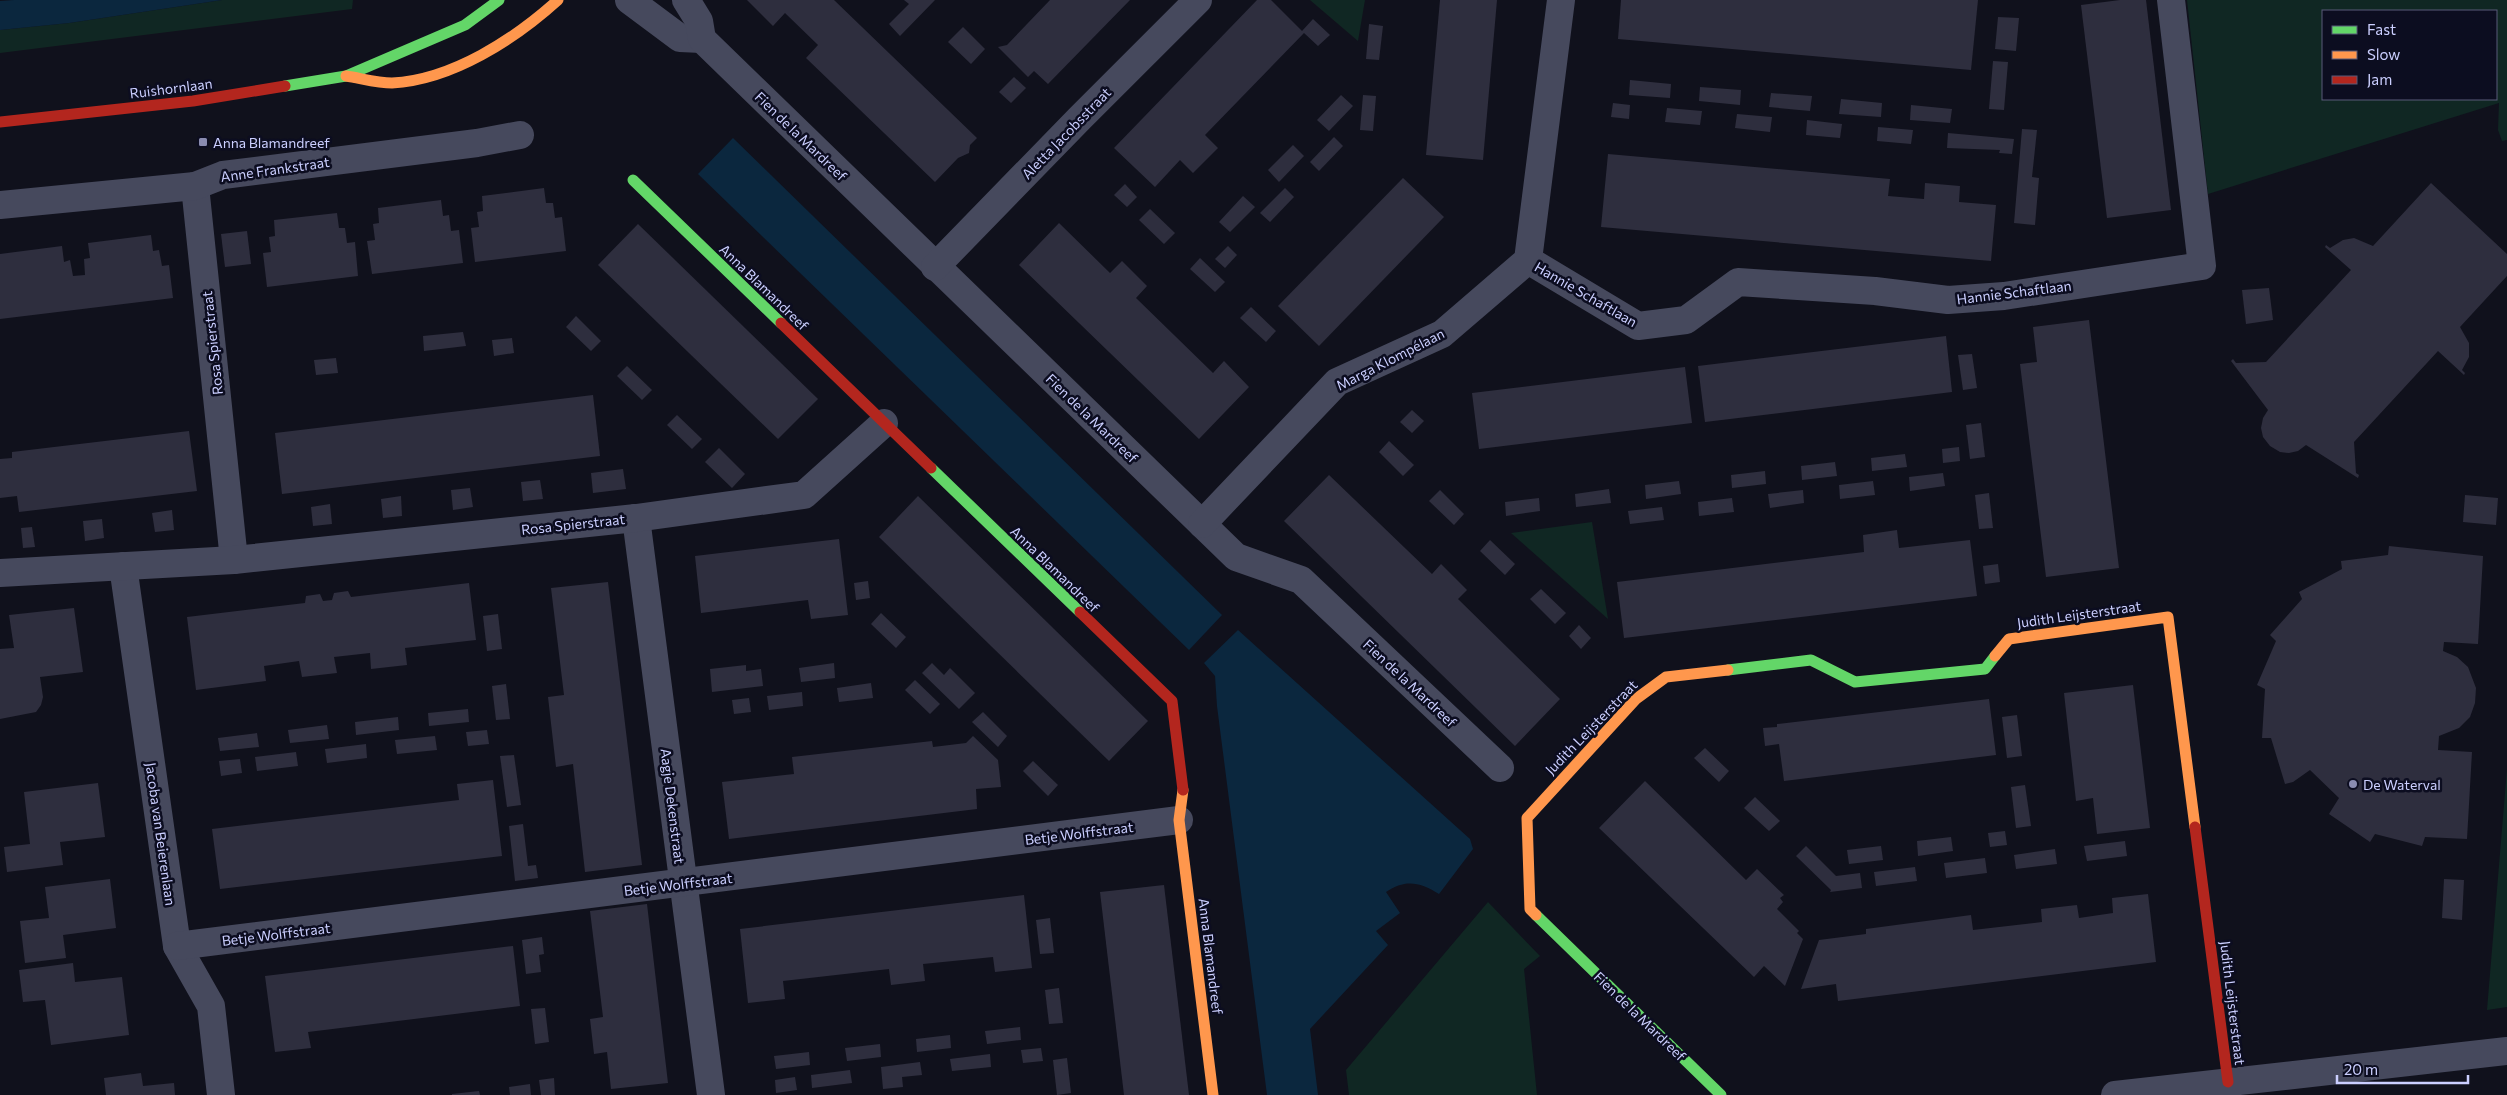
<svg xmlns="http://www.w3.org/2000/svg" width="2507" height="1095" font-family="Commissioner,sans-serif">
<rect width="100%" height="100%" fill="#10111c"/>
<!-- green -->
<g fill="#102723" fill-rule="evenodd">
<path d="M222,0H353L352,9L0,53V30L69,23Z"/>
<path d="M1310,0H1365L1358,41Z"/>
<path d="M2187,0H2507V140L2502,141L2498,130L2499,103L2208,194ZM2496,11V99H2323V11Z"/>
<path d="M1592,522L1608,619L1511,533Z"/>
<path d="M2507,769V1007L2487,1010Z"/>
<path d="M1488,902L1540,956L1524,969L1537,1095H1349L1346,1070Z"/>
</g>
<!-- water -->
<g fill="#0b273e">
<path d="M14,0H222L69,23L0,30V1Z"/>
<path d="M733,138L1222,615L1189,650L698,174Z"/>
<path d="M1238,630L1470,839L1473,849L1439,894C1420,882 1405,879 1386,892L1400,913L1376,931L1388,945L1310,1029L1318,1095H1267L1217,706L1215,676L1204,663Z"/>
</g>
<!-- building -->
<g fill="#2e2e3e">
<path d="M747,0H834L977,138L970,145L969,153L958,158L935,182L806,58L818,45L785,13L773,26Z"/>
<path d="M904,0H935L900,36L889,24L909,4Z"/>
<path d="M1050,0H1130L1048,84L1034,71L1028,77L998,47L1007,45Z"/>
<path d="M1257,0H1271L1302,31L1313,19L1330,35L1318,46L1304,33L1205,135L1218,148L1193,173L1180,160L1155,187L1114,148Z"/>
<path d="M1440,0H1497L1483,160L1426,155Z"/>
<path d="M1621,0H1978L1971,70L1618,39Z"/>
<path d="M2120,0H2146L2171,210L2107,218L2081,5Z"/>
<path d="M1998,17L2019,18L2016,51L1995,49Z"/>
<path d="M1369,24L1383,26L1379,60L1366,59Z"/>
<path d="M963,27L985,49L971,64L948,42Z"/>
<path d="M1993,61L2008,62L2004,110L1989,109Z"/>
<path d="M1014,77L1026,88L1011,103L999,92Z"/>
<path d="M1630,80L1671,84L1670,98L1629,95Z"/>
<path d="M1700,87L1741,90L1740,105L1699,101Z"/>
<path d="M1771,93L1812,96L1810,111L1769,107Z"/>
<path d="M1341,95L1353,106L1329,131L1317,120Z"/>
<path d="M1363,95L1376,96L1373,131L1360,130Z"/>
<path d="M1841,99L1882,103L1881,117L1839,114Z"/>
<path d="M1613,103L1630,105L1629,119L1611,117Z"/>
<path d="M1911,105L1952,109L1950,123L1910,120Z"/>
<path d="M1667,108L1702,111L1700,125L1665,122Z"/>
<path d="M1737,114L1772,117L1770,132L1735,128Z"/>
<path d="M1807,120L1842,124L1840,138L1806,135Z"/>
<path d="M1878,127L1913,130L1911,144L1877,141Z"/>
<path d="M2022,129L2037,130L2032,177L2039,178L2035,225L2014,223Z"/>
<path d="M1948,133L2014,139L2012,154L1999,153L2000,150L1947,148Z"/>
<path d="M1334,137L1343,146L1319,171L1310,162Z"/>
<path d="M1293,145L1304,156L1279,182L1268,170Z"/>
<path d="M1608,154L1890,179L1888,196L1924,199L1925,183L1960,186L1959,202L1996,205L1991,261L1601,227Z"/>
<path d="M1403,178L1444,217L1319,346L1278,306Z"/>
<path d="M2431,183L2507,254V276L2460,327L2469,343V357L2462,370L2465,373L2464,375L2438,351L2354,442L2356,473L2359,475L2358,478L2306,445L2298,451L2289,453L2280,452L2270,446L2263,437L2261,428L2263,418L2268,410L2231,361L2233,359L2236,363L2266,362L2351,270L2325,247L2326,245L2330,248L2343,240L2354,238L2373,246Z"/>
<path d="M1125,184L1137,197L1127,207L1114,195Z"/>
<path d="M544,188L546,203H553L555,218L562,217L566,251L475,262L471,228L479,227L477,212L483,211L482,196Z"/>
<path d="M1285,188L1294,197L1270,222L1260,213Z"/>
<path d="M1243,196L1255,207L1230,232L1219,222Z"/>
<path d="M441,200L443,216L449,215L451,231L459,230L463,263L372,274L367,241L375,240L373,224L379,223L378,208Z"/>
<path d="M1150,209L1175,233L1164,244L1139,220Z"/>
<path d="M337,213L339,228H345L347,243L355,242L358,276L267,287L263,253L271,252L269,237L275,236L274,220Z"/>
<path d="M1059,223L1110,273L1122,261L1147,286L1136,298L1213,373L1224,361L1249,387L1199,439L1019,265Z"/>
<path d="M638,224L818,399L778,439L598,265Z"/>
<path d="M247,231L251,264L225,267L221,234Z"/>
<path d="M151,235L153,251L159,250L162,266L169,265L173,298L0,319V254L62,246L64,262L70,260L73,276L85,275L84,259L90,258L88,243Z"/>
<path d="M1228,246L1237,255L1225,268L1215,259Z"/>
<path d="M1200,258L1225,282L1215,292L1190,269Z"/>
<path d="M2269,288L2273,320L2246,324L2242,290Z"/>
<path d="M1251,307L1276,331L1266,342L1240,318Z"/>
<path d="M576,316L601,341L591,351L566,327Z"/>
<path d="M2089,320L2119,568L2046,577L2020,364L2037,362L2033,327Z"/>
<path d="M463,332L466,346L424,351L423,336Z"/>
<path d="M1946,336L1952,392L1705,422L1698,366Z"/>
<path d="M512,338L514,353L494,356L492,340Z"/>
<path d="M1972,354L1977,388L1963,390L1958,355Z"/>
<path d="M336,358L338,373L316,375L314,360Z"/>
<path d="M627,366L652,390L642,400L617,376Z"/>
<path d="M1685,367L1692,423L1479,449L1472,393Z"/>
<path d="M593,395L600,456L282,494L275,433Z"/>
<path d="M1412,410L1424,421L1412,433L1400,422Z"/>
<path d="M677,415L702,439L692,449L667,425Z"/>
<path d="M1981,423L1985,457L1970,459L1966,425Z"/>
<path d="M189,431L197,491L19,512L17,496L0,498V459L12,458V452Z"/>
<path d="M1389,441L1414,465L1403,476L1379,452Z"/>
<path d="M1959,447L1960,461L1943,463L1942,449Z"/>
<path d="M719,448L745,474L732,488L705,462Z"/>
<path d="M1905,454L1907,467L1872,471L1871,458Z"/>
<path d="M1835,462L1837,476L1802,480L1801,466Z"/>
<path d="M623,469L626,489L593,493L591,473Z"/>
<path d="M1765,471L1766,484L1732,488L1731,475Z"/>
<path d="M1943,473L1945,486L1910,491L1909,477Z"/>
<path d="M1329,475L1432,574L1441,564L1467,590L1458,599L1560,699L1515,746L1284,521Z"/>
<path d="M540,480L543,499L523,501L521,482Z"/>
<path d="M1679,481L1681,494L1646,499L1645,485Z"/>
<path d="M1873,481L1875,495L1840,499L1839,485Z"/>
<path d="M470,488L473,507L453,510L451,490Z"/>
<path d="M1609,489L1611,503L1576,507L1575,494Z"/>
<path d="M1440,490L1464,514L1454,525L1429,501Z"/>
<path d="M1803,490L1804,503L1770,508L1768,494Z"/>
<path d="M1989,493L1993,528L1979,529L1975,495Z"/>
<path d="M2465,495L2498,498L2496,525L2463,522Z"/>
<path d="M401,496L402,516L383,518L381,499Z"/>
<path d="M918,496L1148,721L1109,761L879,537Z"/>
<path d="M1539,498L1540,511L1506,516L1505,502Z"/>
<path d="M1732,498L1734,512L1699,516L1698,502Z"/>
<path d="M330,504L332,524L313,526L311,507Z"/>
<path d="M1662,507L1664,520L1630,524L1628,511Z"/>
<path d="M172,510L174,530L155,532L152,513Z"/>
<path d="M102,519L104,538L85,541L83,521Z"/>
<path d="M32,527L35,547L23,548L21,528Z"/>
<path d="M1897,530L1899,548L1970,540L1977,596L1624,638L1617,582L1864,552L1863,535Z"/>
<path d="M839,539L848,615L811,619L808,600L701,613L695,556Z"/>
<path d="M1490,540L1515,564L1505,575L1480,551Z"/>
<path d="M2389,546L2483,556L2478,644L2444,642L2443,651L2457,657L2468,667L2476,688L2475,703L2470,717L2459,728L2439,736L2438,750L2472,752L2467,839L2425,837L2422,846L2375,834L2370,842L2329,814L2339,798L2310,770L2293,782L2285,784L2271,738H2262L2265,689L2257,685L2276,641L2270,635L2302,599L2299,592L2342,569L2341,561L2388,555Z"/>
<path d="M1998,564L2000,582L1985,584L1983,566Z"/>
<path d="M868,581L870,598L856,600L854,583Z"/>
<path d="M608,582L642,865L585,872L573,764L556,767L548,697L564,695L551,588Z"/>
<path d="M469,583L476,640L405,648L407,665L371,669L370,653L334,657L337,673L302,677L299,661L264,666L266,681L196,690L187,617L305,603L306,596L320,594L323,601L332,600L334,593L348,591L351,597Z"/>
<path d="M1541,589L1566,613L1555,624L1530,599Z"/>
<path d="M74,608L83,672L40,677L43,697L41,705L36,712L0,719V649L14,648L9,615Z"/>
<path d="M881,613L906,637L896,648L871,624Z"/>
<path d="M498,614L502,649L487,651L483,616Z"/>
<path d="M1579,625L1591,638L1581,649L1569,636Z"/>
<path d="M834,663L835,678L801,682L799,668Z"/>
<path d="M932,663L944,675L950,668L975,693L959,709L922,673Z"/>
<path d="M746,665V671L761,669L763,686L712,692L710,669Z"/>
<path d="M915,680L940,704L930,714L905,690Z"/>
<path d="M871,683L873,698L839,702L837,688Z"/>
<path d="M506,684L510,719L496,720L492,686Z"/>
<path d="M2133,685L2150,828L2097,834L2093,798L2076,801L2064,693Z"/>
<path d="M802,692L803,706L769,710L767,696Z"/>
<path d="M749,698L751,712L734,714L732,700Z"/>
<path d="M1989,699L1996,755L1784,781L1779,744L1765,746L1763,728L1777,727V724Z"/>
<path d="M468,709L469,722L429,726L428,713Z"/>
<path d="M983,712L1007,736L998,747L972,722Z"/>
<path d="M2017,715L2022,756L2007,758L2002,717Z"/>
<path d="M398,717L399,730L356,735L355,722Z"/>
<path d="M327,725L329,739L290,743L288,730Z"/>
<path d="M487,730L489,744L468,746L466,732Z"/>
<path d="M257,733L259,747L220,751L218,738Z"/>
<path d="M435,736L437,750L397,754L395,740Z"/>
<path d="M973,736L998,760L1001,787L976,789L977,809L729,839L722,782L794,774L792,757L932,741L933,747L966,743Z"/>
<path d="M366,744L367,758L327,763L325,749Z"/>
<path d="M1705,748L1729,771L1719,782L1694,758Z"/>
<path d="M296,752L298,766L257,771L255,757Z"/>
<path d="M514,755L521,805L507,807L500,756Z"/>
<path d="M240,759L242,773L221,776L219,761Z"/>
<path d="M1033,761L1058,785L1048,796L1023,771Z"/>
<path d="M493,780L502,856L220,889L212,829L459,800L457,784Z"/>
<path d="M1645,781L1746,880L1757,869L1784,895L1780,898L1783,902L1777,909L1799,931L1797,933L1803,939L1785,986L1764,966L1754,977L1599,828Z"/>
<path d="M98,783L105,837L60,842L63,865L7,872L4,847L30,844L24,792Z"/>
<path d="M2025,785L2031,826L2016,828L2011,787Z"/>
<path d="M1755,797L1780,821L1769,831L1744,808Z"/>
<path d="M523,824L528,866L536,865L538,878L515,881L509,826Z"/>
<path d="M2005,831L2007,845L1990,847L1988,833Z"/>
<path d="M1951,837L1953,851L1918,856L1917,841Z"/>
<path d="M2125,841L2127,856L2087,861L2084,846Z"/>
<path d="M1806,846L1836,876L1860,873L1862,888L1830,892L1831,890L1796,856Z"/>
<path d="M1881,846L1883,860L1849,864L1847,850Z"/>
<path d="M2055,849L2057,864L2016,869L2014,855Z"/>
<path d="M1985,858L1987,873L1946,878L1944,863Z"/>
<path d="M1915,867L1917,881L1876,886L1874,872Z"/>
<path d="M110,879L116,928L63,935L66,958L25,963L20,921L49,918L45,887Z"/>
<path d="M2444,879L2464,880L2462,920L2442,918Z"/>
<path d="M1164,885L1189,1095H1124L1100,892Z"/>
<path d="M2148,894L2156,962L1838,1001L1836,984L1801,989L1819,940L1866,934V929L1971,915L1973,930L2042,922L2041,909L2077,905L2079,918L2113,913L2112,898Z"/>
<path d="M1024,895L1032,968L995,972L993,957L923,964L925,981L891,985L889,969L783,981L785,999L748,1003L740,929Z"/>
<path d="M647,904L668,1083L611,1089L607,1052L594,1054L590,1019L603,1017L590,911Z"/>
<path d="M1050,918L1054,953L1040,954L1036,920Z"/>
<path d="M542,937L544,954L539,955L541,972L526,974L522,940Z"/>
<path d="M513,946L520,1006L308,1032L311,1048L275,1052L265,976Z"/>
<path d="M73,963L75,982L122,977L129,1035L51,1045L45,1000L23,1002L19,970Z"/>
<path d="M1059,988L1063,1023L1049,1024L1045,990Z"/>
<path d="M545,1008L549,1042L535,1044L531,1009Z"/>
<path d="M1020,1027L1021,1040L987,1044L985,1031Z"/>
<path d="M950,1035L951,1048L917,1052L916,1039Z"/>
<path d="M880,1044L881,1057L847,1061L845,1048Z"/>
<path d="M1041,1048L1043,1061L1023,1063L1021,1050Z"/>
<path d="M809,1052L810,1065L776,1069L774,1056Z"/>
<path d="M990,1054L991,1067L952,1071L950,1059Z"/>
<path d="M1067,1058L1071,1093L1057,1095L1053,1060Z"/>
<path d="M920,1062L922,1075L902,1077L903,1087L883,1089L881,1067Z"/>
<path d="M850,1070L852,1083L812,1088L811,1075Z"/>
<path d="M141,1073L143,1086L174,1083L175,1095H106L104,1078Z"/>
<path d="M795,1077L797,1090L776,1093L775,1080Z"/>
<path d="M554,1078L555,1095H541L539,1080Z"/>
<path d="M530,1084L531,1095H510L509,1087Z"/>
<path d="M479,1091L480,1095H452V1094Z"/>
</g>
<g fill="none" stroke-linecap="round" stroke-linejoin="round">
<!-- street -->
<g stroke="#46495d" stroke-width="28">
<path d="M629,0L680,38L702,39"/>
<path d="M686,0L699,21L702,39L1236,557L1301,580L1500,768"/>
<path d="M195,186L234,560"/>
<path d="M0,205L195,186L223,175L477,143L520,135"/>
<path d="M1528,260L1638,326L1686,320L1738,282L1875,291L1948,300L2004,296L2202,266L2171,0"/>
<path d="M935,267L1079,119L1198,0"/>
<path d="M636,518L711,1095"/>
<path d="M1202,524L1337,382L1442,334L1528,260L1561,0"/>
<path d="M123,566L177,946L211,1006L221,1095"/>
<path d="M0,573L234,560L636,518L804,495L884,423"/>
<path d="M177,946L1179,820"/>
<path d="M2115,1095L2507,1051"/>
</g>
<!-- fast -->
<g stroke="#63d668" stroke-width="11">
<path d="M285,86L346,76L465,25L499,0"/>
<path d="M633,180L781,323"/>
<path d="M931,468L1080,612"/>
<path d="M1728,670L1811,660L1855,682L1985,669L1995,656"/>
<path d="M1536,915L1721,1095"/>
</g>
<!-- slow -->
<g stroke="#ff974d" stroke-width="11">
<path d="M346,76C360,78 377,83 392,83C452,80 515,39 558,0"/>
<path d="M1995,656L2009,639L2168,617L2195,827"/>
<path d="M1183,790L1179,820L1213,1095"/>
<path d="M1536,915L1530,909L1527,818L1636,699L1666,677L1728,670"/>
</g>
<!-- jam -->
<g stroke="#b3261e" stroke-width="11">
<path d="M0,122L193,101L285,86"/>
<path d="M781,323L931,468"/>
<path d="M1080,612L1172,701L1183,790"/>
<path d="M2195,827L2228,1082"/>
</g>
</g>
<!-- markers -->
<g fill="#8a8cb0" stroke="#0c0d20" stroke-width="2">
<rect x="198" y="137" width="10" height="10" rx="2.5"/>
<circle cx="2353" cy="784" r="5"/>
</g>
<g text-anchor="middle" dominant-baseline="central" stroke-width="5" stroke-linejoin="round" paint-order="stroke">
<!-- street labels -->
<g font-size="14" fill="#cbcfff" stroke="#0c0d20">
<text transform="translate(171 88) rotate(-7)">Ruishornlaan</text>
<text transform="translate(1066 133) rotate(-46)">Aletta Jacobsstraat</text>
<text transform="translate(801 136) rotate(44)">Fien de la Mardreef</text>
<text transform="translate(275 169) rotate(-8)">Anne Frankstraat</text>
<text transform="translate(764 287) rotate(44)">Anna Blamandreef</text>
<text transform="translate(2014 292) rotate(-7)">Hannie Schaftlaan</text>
<text transform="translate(1586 294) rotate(30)">Hannie Schaftlaan</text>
<text transform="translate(212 343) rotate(-96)">Rosa Spierstraat</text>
<text transform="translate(1390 359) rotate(-27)">Marga Klompélaan</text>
<text transform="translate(1092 418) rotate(44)">Fien de la Mardreef</text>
<text transform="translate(573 524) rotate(-6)">Rosa Spierstraat</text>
<text transform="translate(1055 569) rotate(44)">Anna Blamandreef</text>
<text transform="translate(2079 614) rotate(-8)">Judith Leijsterstraat</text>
<text transform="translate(1410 683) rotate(43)">Fien de la Mardreef</text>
<text transform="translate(1591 727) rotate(-46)">Judith Leijsterstraat</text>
<text transform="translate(673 806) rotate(83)">Aagje Dekenstraat</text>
<text transform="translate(1079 833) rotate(-7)">Betje Wolffstraat</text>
<text transform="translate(161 834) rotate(82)">Jacoba van Beierenlaan</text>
<text transform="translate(678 884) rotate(-7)">Betje Wolffstraat</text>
<text transform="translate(276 934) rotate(-7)">Betje Wolffstraat</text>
<text transform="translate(1211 956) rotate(83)">Anna Blamandreef</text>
<text transform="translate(2233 1003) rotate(83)">Judith Leijsterstraat</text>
<text transform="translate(1640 1016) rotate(44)">Fien de la Mardreef</text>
</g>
<!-- poi labels -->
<g font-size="14" fill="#cbcfff" stroke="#0c0d20" text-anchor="start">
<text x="213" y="142">Anna Blamandreef</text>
<text x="2363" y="784">De Waterval</text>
</g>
</g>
<!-- legend -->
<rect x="2322" y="10" width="175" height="90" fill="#0c0d20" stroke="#585b79"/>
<rect x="2332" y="26" width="25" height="8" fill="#63d668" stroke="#585b79"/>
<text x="2367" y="35" font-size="15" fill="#cbcfff">Fast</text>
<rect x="2332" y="51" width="25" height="8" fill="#ff974d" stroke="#585b79"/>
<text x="2367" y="60" font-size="15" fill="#cbcfff">Slow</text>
<rect x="2332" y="76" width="25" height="8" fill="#b3261e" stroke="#585b79"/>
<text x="2367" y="85" font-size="15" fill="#cbcfff">Jam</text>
<!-- scale -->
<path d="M2337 1075v8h131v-8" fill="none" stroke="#cbcfff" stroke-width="2.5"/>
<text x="2344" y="1075" font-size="15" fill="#cbcfff" stroke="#0c0d20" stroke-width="4" paint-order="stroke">20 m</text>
</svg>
